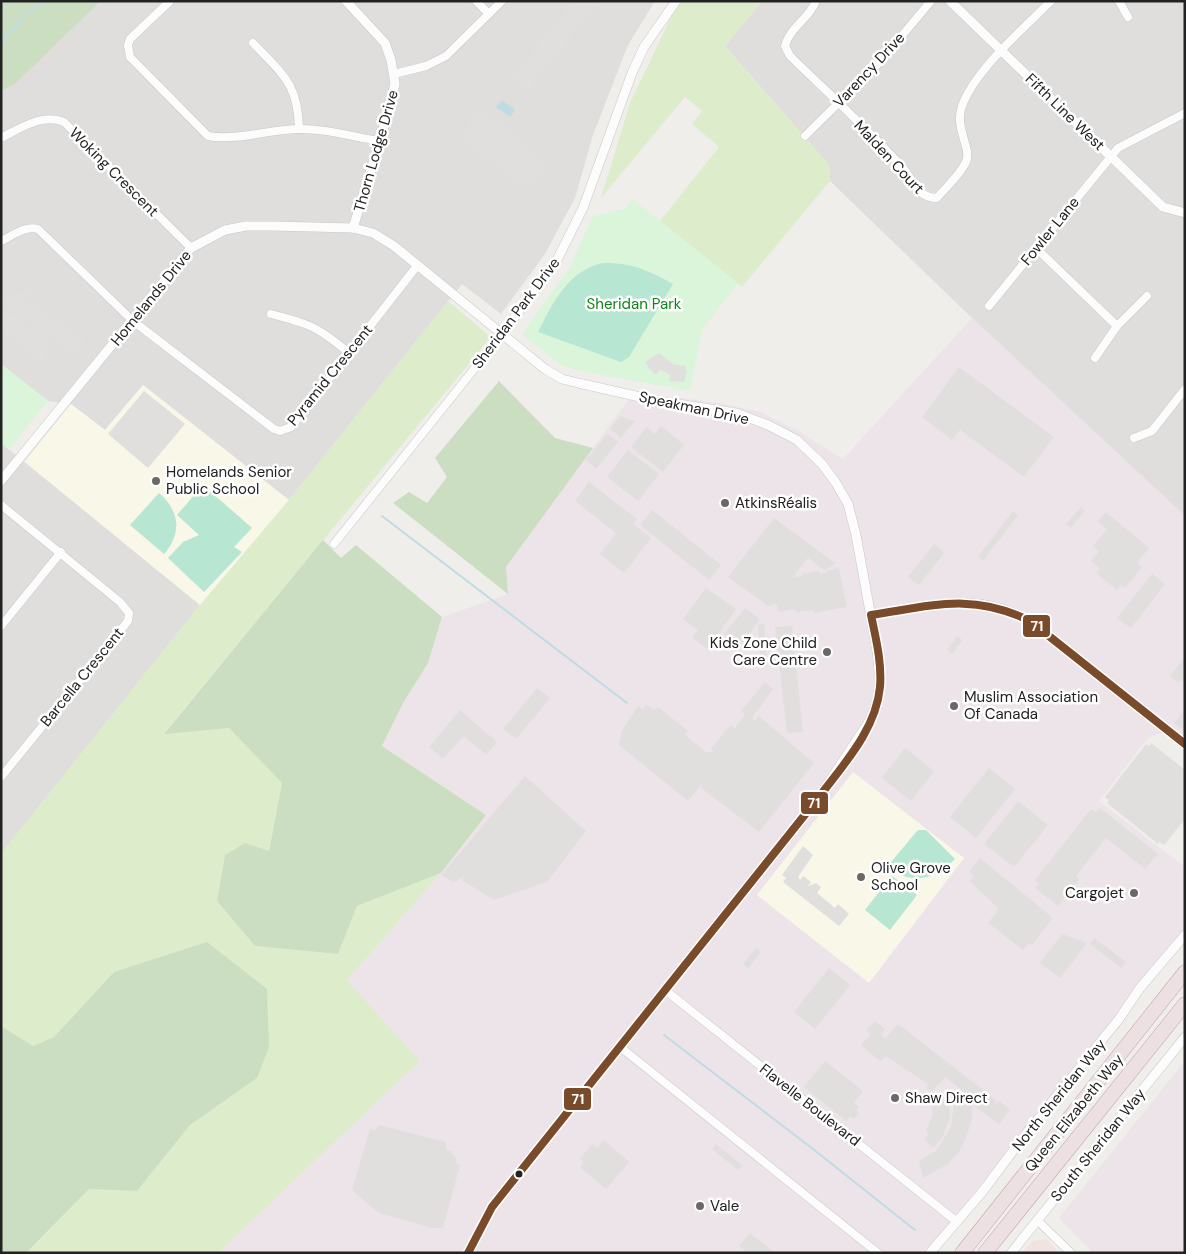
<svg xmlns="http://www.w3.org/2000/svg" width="1186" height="1254" font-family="'DM Sans',sans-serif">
<rect width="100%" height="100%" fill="#f0eeeb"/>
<!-- residential -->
<g fill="#dfdedc">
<path d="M101,1H655L628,45L593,135L575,198L545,254L501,314L462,284L289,500L143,385L105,430L71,404L48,401L1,364V91L14,85Z"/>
<path d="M762,1H1185V516L972,318L830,181L829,165L725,46Z"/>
<path d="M1,443L200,605L1,854Z"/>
</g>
<!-- commercial -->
<path fill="#f1e3e1" d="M1047,1239L1059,1253H1022L1032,1241Z"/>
<!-- industrial -->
<g fill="#ede4e9">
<path d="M972,318L1185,516V745L1167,731L1148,738L1099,801L1185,867V930L970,1198L929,1253H218L420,1061L347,980L441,873L486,815L382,746L403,703L428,663L442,617L508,594L505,568L634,392L719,403L760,412L800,432L843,459Z"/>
<path d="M1185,1061V1253H1093L1059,1218Z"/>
</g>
<!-- education -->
<g fill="#f8f7e8">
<path d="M143,385L289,500L200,605L25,462L71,404L105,430Z"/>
<path d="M853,772L964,858L869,983L757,895Z"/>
</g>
<!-- grass -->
<g fill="#ddeccb">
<path d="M682,1H762L725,46L829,165L830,181L742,287L660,221L719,147L692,124L702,111L685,97L601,198L630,103L673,13Z"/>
<path d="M448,301L491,337L164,733L229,728L282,783L269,851L225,855L217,901L255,946L338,954L357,906L441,873L347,980L420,1061L218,1253H26L89,1189L137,1191L190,1125L257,1078L114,972L54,1037L33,1046L1,1026V854L200,605L289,500Z"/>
</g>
<!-- forest -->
<g fill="#cbdec1">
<path d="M1,1H101L14,85L1,91Z"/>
<path d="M499,381L555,438L593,448L506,567L508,594L393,503L409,492L427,503L447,477L435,458Z"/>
<path d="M323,540L341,558L356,545L442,617L428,663L403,703L382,746L486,815L441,873L357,906L338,954L255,946L217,901L225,855L245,843L269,851L282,783L229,728L164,734Z"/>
<path d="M207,942L267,989L269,1047L257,1078L190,1125L137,1191L89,1189L26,1253H1V1026L33,1046L54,1037L114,972Z"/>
</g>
<!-- park -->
<g fill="#daf5da">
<path d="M633,199L738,283L702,330L690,391L579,371L561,365L522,334L570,267L593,216L626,208Z"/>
<path d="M1,364L48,401L9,449L1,443Z"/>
</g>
<!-- pitch -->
<g fill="#b7e6d2">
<path d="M603,263C633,263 647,270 673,284L629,357L621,362L538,332C553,302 569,270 603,263Z"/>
<path d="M203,485L252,528L234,547L242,552L204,592L168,558L183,542L199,535L177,515Z"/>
<path d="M159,493C180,511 182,533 164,554L130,525Z"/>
<path d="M918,830H926L955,859C933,881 913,884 886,868Z"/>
<path d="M892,876L917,895L890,930L865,910Z"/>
</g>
<!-- parking -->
<g fill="#e0dfde">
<path d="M573,1H600L527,91L511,78Z"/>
<path d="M482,108L543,160L541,163L545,167L531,183L526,180L520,187L459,135Z"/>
<path d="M29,287L32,292L23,298L86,340L75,354L1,303Z"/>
<path d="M1,308L51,341L42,362L1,329Z"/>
<path d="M659,353L673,364L685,366V370H687L684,382L669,381L670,375L660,370L656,375L649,368L645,362Z"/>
<path d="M959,367L1054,437L1024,477L960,430L952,440L922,417Z"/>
<path d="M144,391L185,424L148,468L108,434Z"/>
<path d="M620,416L635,421L621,438L610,429Z"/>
<path d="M661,426L684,445L663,472L631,447L646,427L655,434Z"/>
<path d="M607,434L618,442L596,469L586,460Z"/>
<path d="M628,450L659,474L638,501L607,477Z"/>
<path d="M589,482L637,519L633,524L651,538L624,573L600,554L616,533L575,501Z"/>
<path d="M1081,507L1085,511L1071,528L1066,524Z"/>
<path d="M652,510L721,565L709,580L640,525Z"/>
<path d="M1013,511L1018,515L983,561L978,557Z"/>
<path d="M1106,512L1149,548L1137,563L1142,567L1125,588L1121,585L1117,590L1096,573L1100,568L1091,561L1099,551L1093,546L1107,529L1098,522Z"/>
<path d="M774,518L835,563L831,567L824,570L808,558L795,574V577L802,576V574L819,571L821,574L826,573V571L839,568L847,607L814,613V610L796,612L795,609L779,612L776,604L768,606L728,577Z"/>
<path d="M934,544L944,553L919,585L908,577Z"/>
<path d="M1152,574L1165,584L1131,628L1117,618Z"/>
<path d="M706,588L736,609L708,649L692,638L698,630L683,619Z"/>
<path d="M745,608L760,619L740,646L724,634Z"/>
<path d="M760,624H764L767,665L761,666L758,625Z"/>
<path d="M792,626L803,732L787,733L775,627Z"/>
<path d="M957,636L962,640L952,654L947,650Z"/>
<path d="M1185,657V683L1181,680L1178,683L1170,676Z"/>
<path d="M765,682L773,689L753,716L754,721L759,716L814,763L759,832L701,788L703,783L688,801L619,745L621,732L638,706L643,709L646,704L654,710L658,707L688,731L685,735L706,752H714L711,749L730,725L735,728L745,714L741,711Z"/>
<path d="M537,688L550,698L516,739L503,729Z"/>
<path d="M460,710L497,742L486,755L464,736L443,759L429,747Z"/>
<path d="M1185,710V731L1174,723Z"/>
<path d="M1151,743L1185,770V819L1164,845L1159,842L1158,844L1107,803L1109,800L1105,797L1146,744L1149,746Z"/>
<path d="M905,748L934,771L911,801L882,778Z"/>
<path d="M989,768L1015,789L976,838L950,817Z"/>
<path d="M525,776L586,831L547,882L494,900L462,880L464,876L454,883L441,875Z"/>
<path d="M1018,801L1048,825L1014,867L984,844Z"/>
<path d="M1100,808L1158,854L1145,869L1106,838L1076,876L1079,880L1058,906L1035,888L1039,883L1035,880L1091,809L1096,812Z"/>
<path d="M803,846L813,855L798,877L800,880L803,876L811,882L808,886L816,883L821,887L817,893L835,908L838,904L849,914L839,926L783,882L786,878L782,875Z"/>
<path d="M980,858L1053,918L1032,945L1029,943L1023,950L988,923L999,909L970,881L974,876L969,872Z"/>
<path d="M1062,934L1087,943L1060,978L1040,963Z"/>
<path d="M1094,938L1126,962L1121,968L1090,944Z"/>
<path d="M756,948L761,952L748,968L743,964Z"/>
<path d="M829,968L850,985L815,1029L794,1012Z"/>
<path d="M875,1021L885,1029L881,1035L885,1039L898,1024L996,1100L994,1105L999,1101L1010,1110L999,1124L973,1105L976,1101L945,1077L931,1092L926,1088L928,1084L886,1056L880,1061L861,1045L871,1034L866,1030Z"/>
<path d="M825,1061L863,1091L854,1103L859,1107L856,1110L859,1113L854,1119L850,1116L846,1121L804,1087Z"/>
<path d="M959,1091L968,1098V1103H972V1119L967,1135L960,1150L948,1164L923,1178L919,1161L936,1151L943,1140L951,1127L954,1103L958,1102L954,1098Z"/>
<path d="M943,1098L944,1103L949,1102L950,1118L942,1138L933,1148L924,1139L929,1135L926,1131L933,1115L930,1099Z"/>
<path d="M379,1125L446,1142V1149L451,1151L456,1158V1163L460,1165L443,1228H432L379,1213L352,1190L370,1129L376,1130Z"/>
<path d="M604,1140L629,1162L606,1189L580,1167L584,1162L580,1159L592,1144L597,1148Z"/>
<path d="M716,1144L742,1165L738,1170L712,1149Z"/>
<path d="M750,1233L775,1253H748L739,1246Z"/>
</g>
<!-- water -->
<path fill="#bfdbe3" d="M502,100L515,110L510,117L496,107Z"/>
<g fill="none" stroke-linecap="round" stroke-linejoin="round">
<!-- stream -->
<g stroke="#bfdbe3" stroke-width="2">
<path d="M1,42L28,13L45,1"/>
<path d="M382,516L627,703"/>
<path d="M664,1035L813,1149L915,1230"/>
</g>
<!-- minor casing -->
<g stroke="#c9c8c7" stroke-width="9">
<g id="minor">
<path d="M170,1L130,39L128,45L130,57L208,136C236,141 268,130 296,129C324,128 353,137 380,141"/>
<path d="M476,1L489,14"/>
<path d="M816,1C809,19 790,27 785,46L790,56C827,92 867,128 902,167C914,180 917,198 937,198C946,187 960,175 966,162C972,148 954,128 962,106C975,70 1023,29 1051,1"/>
<path d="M1119,1L1128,17"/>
<path d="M253,43C283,75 298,83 299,129"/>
<path d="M394,74L426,66L446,56L502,1"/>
<path d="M805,136L879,63L931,1"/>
<path d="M1,138C21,128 42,113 64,122L191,248"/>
<path d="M1,241C12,236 26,225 38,229L133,321L274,429L280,431L291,427L417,266"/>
<path d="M1037,249L1117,326"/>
<path d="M989,306L1118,148L1185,113"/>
<path d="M271,314C310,324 318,327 349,353"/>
<path d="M1095,358L1117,326L1147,296"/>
<path d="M1134,438L1152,431L1185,389"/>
<path d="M1,505L120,602L129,613L128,621L1,777"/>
<path d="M334,544L503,333"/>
<path d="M871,615C929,608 976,588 1030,621L1185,744"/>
<path d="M1,626L61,552"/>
<path d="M665,990L956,1221"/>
<path d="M619,1046L878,1253"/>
<path d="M1037,1220L1071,1253"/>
</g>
</g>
<!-- tertiary casing -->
<g stroke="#c9c8c7" stroke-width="10">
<g id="tertiary">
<path d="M346,1L385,43L391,60L395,84L380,141L353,228"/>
<path d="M950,1L1163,207L1185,213"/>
<path d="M503,333L557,260L583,208L632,73L644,47L676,1"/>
<path d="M1,481L191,248L225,230L246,226H272L353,228L373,233L394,246L545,369L562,379L578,383L658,401L736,413L768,425L797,440L822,464L836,483L848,504L856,535L877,650L880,679L878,698L872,717L819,797L492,1207L468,1253"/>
<path d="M930,1253L983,1191L1025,1135L1119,1019L1140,988L1185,935"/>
<path d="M1011,1253L1185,1037"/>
</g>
</g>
<!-- motorway casing -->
<g stroke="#c5a2ac" stroke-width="15">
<g id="motorway">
<path d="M962,1253L1185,972"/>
<path d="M985,1253L1185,1004"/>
</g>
</g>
<!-- minor -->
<use href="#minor" stroke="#fdfcfc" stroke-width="8"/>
<!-- tertiary -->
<use href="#tertiary" stroke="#fdfcfc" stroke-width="9"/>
<!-- motorway -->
<use href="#motorway" stroke="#ece0e2" stroke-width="14"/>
<!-- bus-1 casing -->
<g stroke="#fff" stroke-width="11">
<path id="bus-1" d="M468,1253L492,1207L819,797C843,765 876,730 880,687C882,663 876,639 871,615C931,606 972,592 1030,621L1185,744"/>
</g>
<!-- bus-1 -->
<use href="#bus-1" stroke="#7a4b2a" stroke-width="8"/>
</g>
<!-- markers -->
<g fill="#6a6968" stroke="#fff" stroke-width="2">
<circle cx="156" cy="481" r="5"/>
<circle cx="725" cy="503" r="5"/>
<circle cx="827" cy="652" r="5"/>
<circle cx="954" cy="706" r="5"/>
<circle cx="861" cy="877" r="5"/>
<circle cx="1134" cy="893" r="5"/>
<circle cx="895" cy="1098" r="5"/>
<circle cx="700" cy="1206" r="5"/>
</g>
<circle fill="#222" stroke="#fff" stroke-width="2" cx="519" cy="1174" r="4.5"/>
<g text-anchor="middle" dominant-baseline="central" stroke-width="5" stroke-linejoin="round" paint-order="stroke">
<!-- street labels -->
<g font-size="15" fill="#222" stroke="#fff">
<text transform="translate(869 70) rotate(-47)">Varency Drive</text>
<text transform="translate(1065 112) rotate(44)">Fifth Line West</text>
<text transform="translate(376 151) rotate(-74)">Thorn Lodge Drive</text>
<text transform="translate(889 157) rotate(47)">Malden Court</text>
<text transform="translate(114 172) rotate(45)">Woking Crescent</text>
<text transform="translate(1050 231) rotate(-51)">Fowler Lane</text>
<text transform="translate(151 298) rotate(-51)">Homelands Drive</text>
<text transform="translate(516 313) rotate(-53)">Sheridan Park Drive</text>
<text transform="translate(330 375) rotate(-51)">Pyramid Crescent</text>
<text transform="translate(694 408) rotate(12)">Speakman Drive</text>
<text transform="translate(82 677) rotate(-51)">Barcella Crescent</text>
<text transform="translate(1059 1095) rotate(-51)">North Sheridan Way</text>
<text transform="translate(810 1105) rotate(38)">Flavelle Boulevard</text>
<text transform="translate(1074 1113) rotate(-51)">Queen Elizabeth Way</text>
<text transform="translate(1098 1145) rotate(-51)">South Sheridan Way</text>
</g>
<!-- park labels -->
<g font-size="15" fill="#0c8416" stroke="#fff">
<text x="634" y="304">Sheridan Park</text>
</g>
<!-- poi labels -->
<g font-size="15" fill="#222" stroke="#fff" text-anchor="start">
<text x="166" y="472">Homelands Senior<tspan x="166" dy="17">Public School</tspan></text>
<text x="735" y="503">AtkinsRéalis</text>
<text x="817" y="643" text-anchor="end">Kids Zone Child<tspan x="817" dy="17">Care Centre</tspan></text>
<text x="964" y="697">Muslim Association<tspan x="964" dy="17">Of Canada</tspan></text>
<text x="871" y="868">Olive Grove<tspan x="871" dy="17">School</tspan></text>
<text x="1124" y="893" text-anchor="end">Cargojet</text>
<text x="905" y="1098">Shaw Direct</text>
<text x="710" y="1206">Vale</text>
</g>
</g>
<g stroke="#fff" stroke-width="2">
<rect x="1022" y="614" width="29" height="24" rx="5" fill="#7a4b2a"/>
<rect x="800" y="791" width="29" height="24" rx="5" fill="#7a4b2a"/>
<rect x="563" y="1087" width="29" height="24" rx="5" fill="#7a4b2a"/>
</g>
<g font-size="14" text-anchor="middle" font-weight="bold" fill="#fff">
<text x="1037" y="631">71</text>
<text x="814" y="808">71</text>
<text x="578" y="1104">71</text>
</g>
<!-- border -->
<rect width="1186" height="1254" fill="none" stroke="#222222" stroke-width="5"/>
</svg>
